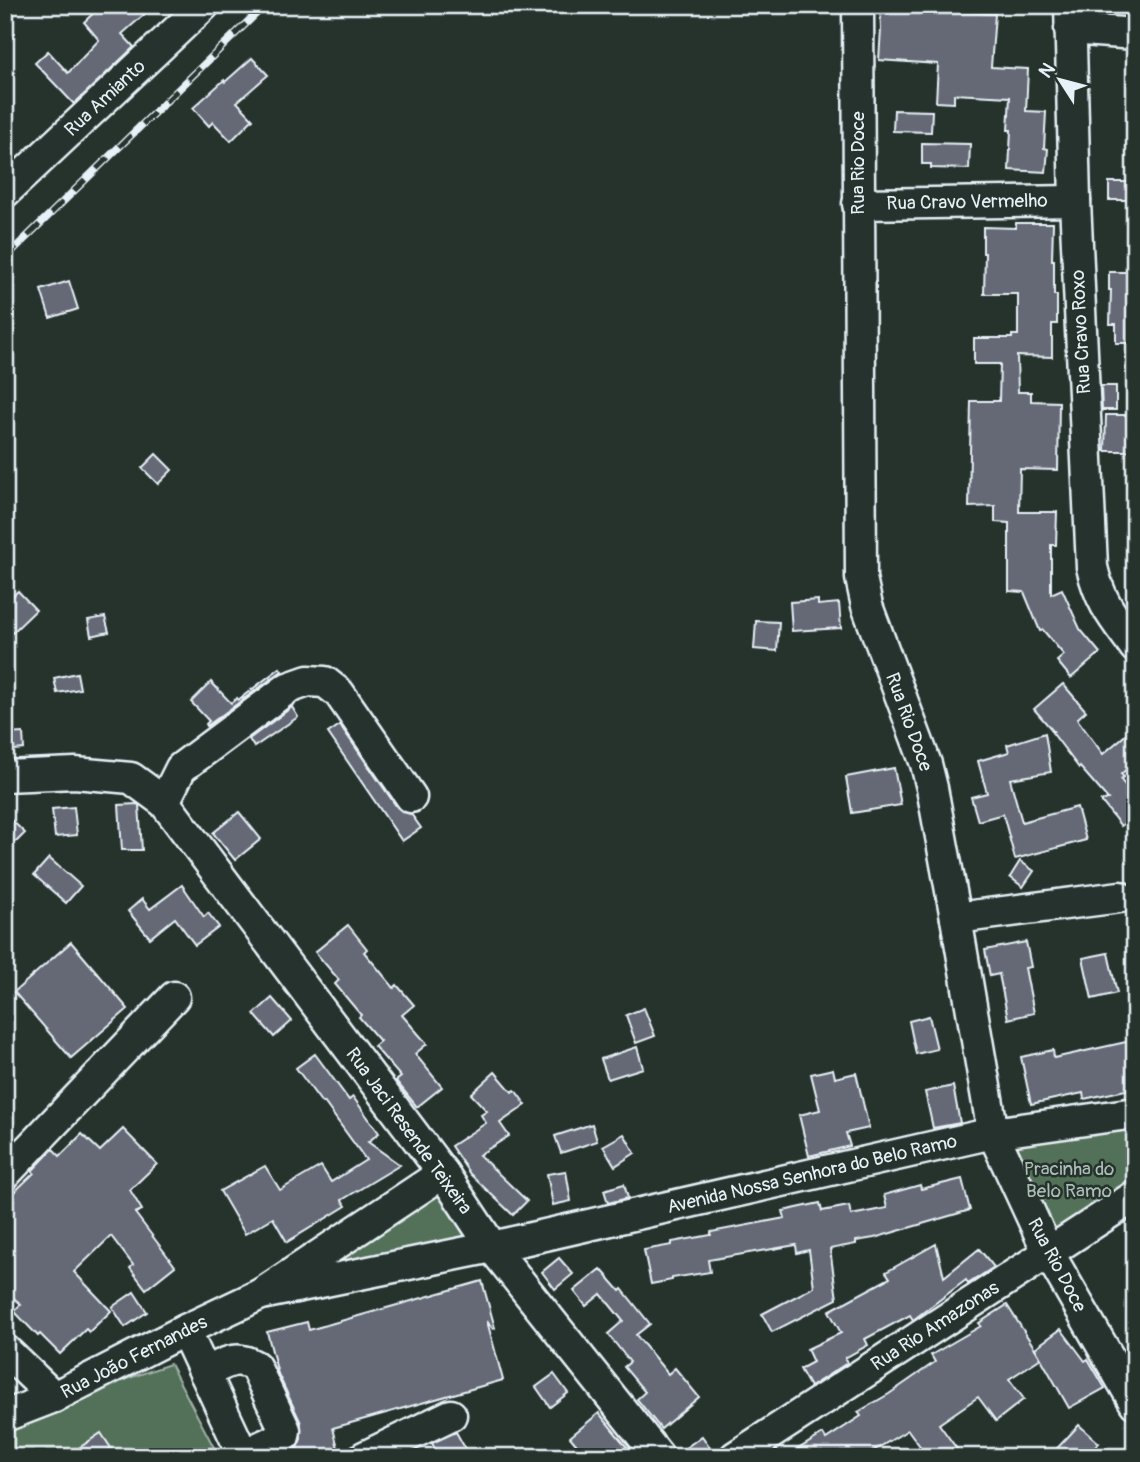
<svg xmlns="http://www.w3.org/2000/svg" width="1140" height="1462" font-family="Pangolin,sans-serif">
<rect width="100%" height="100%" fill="#26332d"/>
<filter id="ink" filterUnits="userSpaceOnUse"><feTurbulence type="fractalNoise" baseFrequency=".0143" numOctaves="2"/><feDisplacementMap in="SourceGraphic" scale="14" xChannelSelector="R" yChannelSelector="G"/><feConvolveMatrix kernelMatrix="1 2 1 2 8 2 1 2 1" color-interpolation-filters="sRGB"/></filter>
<g filter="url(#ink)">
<!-- green -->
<g fill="#537158" stroke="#9eb1a8" stroke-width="2">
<path d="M1135,1123V1189L1048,1248L1005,1146Z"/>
<path d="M439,1193L470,1238L313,1275Z"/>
<path d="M170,1364L219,1457H5V1421Z"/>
</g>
<!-- building -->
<g fill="#656774" stroke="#e8f1f8" stroke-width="2">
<path d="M102,5H155L122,34L134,47L74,104L35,63L48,51L68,73L99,40L84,22Z"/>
<path d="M880,5H909L910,9L995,14L991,67L1028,69L1026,111L1046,112L1044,148L1048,149L1046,172L1009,170L1011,130H1008L1010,97L954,94V103L936,102L938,64L879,60L881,29Z"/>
<path d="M252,58L268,75L237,102L253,119L231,141L213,122L209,126L193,108L224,80L225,82Z"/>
<path d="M894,110L932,111L931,132L893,131Z"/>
<path d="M922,143L970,144L969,169L931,168V164H922Z"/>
<path d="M1109,182H1134L1133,200H1109Z"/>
<path d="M1016,223H1053L1052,260H1054V295H1057V324H1052V357L1017,356L1018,392H1031V401L1059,402L1058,470L1020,469L1019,512H1057L1056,545H1051V594L1062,589L1080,629L1100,653L1071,678L1057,661L1064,655L1043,630L1040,631L1024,592L1009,591V523L995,522V506L969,507L971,401H999L1000,364H974V338H1012V335H1018V294H984L985,253H983V227L1016,228Z"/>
<path d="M1109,272H1135V324H1132V343H1116V324H1110L1111,290H1109Z"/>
<path d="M69,281L78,309L50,318L41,290Z"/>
<path d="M1101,386H1116V410H1102Z"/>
<path d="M1106,415H1135V451H1105Z"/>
<path d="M156,454L172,470L158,484L142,468Z"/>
<path d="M18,591L36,610L5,640V603Z"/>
<path d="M818,600V605L839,603L841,628L792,631L790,602Z"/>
<path d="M105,617L109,632L91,636L88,620Z"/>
<path d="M756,621L779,622L777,651L754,649Z"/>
<path d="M280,668L282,671L207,726L206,724L209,721L191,702L211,682L231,703L237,698L238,700Z"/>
<path d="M77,673L80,689L57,693L54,678Z"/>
<path d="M1063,684L1086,711L1077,719L1103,754L1135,727V762L1121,774L1124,777L1121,780L1135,798V815L1121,826L1101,801L1108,799L1080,767L1079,768L1051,731H1053L1034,709Z"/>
<path d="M292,707L298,717L254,747L249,739Z"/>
<path d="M340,725L397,807L403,812L411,814L421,828L402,841L328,733Z"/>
<path d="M23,733L24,749L5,751V734Z"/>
<path d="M1045,733L1051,772L1010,779L1022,822L1077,807L1086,840L1015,859L1003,814L978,821L971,797L987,793L978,761L1009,752L1007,745Z"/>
<path d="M894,768L901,805L852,813L846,777Z"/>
<path d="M137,804L139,805L142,850H122L119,805Z"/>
<path d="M74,807L77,835L55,837L52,809Z"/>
<path d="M239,812L261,839L235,860L213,833Z"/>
<path d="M5,814L25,833L17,841L5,843Z"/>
<path d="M49,858L81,886L66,903L34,875Z"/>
<path d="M1020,861L1034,871L1023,887L1010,877Z"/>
<path d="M182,885L204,917L208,913L219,927L195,945L175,918L150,938L128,911L142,899L150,909Z"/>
<path d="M348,925L367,949L364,952L394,988L397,985L414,1005L402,1015L427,1044L415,1054L442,1087L417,1107L396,1081L401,1077L374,1046L380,1041L359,1017L361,1015L335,984L339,980L315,952Z"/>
<path d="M71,942L128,1009L71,1058L14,992Z"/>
<path d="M1026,942L1031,967L1025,968L1034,1013L1008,1019L999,974L990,976L985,950Z"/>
<path d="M1108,953L1117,993L1092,999L1083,958Z"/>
<path d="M272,998L292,1021L274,1037L254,1014Z"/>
<path d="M644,1008L655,1036L636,1043L626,1015Z"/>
<path d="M929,1016L937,1049L916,1054L909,1021Z"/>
<path d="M1135,1040V1088L1084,1099L1083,1093L1031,1104L1021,1057L1053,1050L1054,1058Z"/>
<path d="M637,1047L643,1068L608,1079L601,1059Z"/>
<path d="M315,1054L349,1100L353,1097L379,1133L368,1142L400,1165L342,1200L346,1206L287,1242L273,1218L245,1234L220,1191L265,1166L280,1190L321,1166L331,1182L366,1160L324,1102L322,1103L296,1068Z"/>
<path d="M833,1069L835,1078L856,1073L869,1128L846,1133L850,1146L809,1156L799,1115L820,1110L811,1074Z"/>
<path d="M495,1072L512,1092L515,1090L526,1105L500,1123L509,1136L479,1155L527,1201L513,1215L470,1174L451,1146L486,1123L481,1115L487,1111L471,1094Z"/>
<path d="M953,1086L960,1123L933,1128L925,1092Z"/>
<path d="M592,1124L597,1141L561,1153L555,1136Z"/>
<path d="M123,1129L157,1164L130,1190L142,1210L135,1213L175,1266L146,1289L130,1268L133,1265L111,1236L74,1272L111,1311L89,1332L86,1329L60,1354L40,1334L38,1336L14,1311L21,1304L5,1291V1201L34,1173L32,1171L53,1149L60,1156L82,1134L100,1151Z"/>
<path d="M624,1134L635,1153L615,1166L603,1146Z"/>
<path d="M566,1171L571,1201L553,1205L547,1174Z"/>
<path d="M962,1179L970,1210L874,1238L856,1241V1244L830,1249L837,1299L772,1332L762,1314L814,1287L809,1250L797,1253L796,1245L708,1260L710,1272L672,1278V1280L651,1284L644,1250L672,1245V1242L711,1235V1232L785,1218L783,1211L820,1203L822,1211L849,1206L851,1215L887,1208L884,1195L920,1185L921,1189Z"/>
<path d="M624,1184L628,1198L608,1203L604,1190Z"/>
<path d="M936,1244L944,1277L979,1249L994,1267L968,1284L966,1280L913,1320L910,1315L865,1339L868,1345L845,1358L847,1363L810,1387L800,1369L813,1362L807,1349L841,1333L829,1311L890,1278L886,1272Z"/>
<path d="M559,1258L573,1274L555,1289L542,1272Z"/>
<path d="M601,1269L620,1291L622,1289L650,1324L636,1335L668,1374L675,1368L699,1397L661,1429L637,1399L645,1392L624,1367L630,1362L608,1334L623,1321L601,1294L586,1306L574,1291Z"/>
<path d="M482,1281L495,1328L493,1329L487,1321L503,1380L333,1428L339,1452L319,1457H299L297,1448L301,1439V1423L278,1374L267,1332L307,1322L309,1330Z"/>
<path d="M134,1292L147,1312L125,1327L112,1307Z"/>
<path d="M1007,1305L1041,1358L1009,1379L1024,1399L996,1421L978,1397L939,1424L957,1449L947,1457H928L908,1430L863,1457H785L823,1434L826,1439L861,1416L858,1412L889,1394L935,1362L931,1355L981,1326L979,1323Z"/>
<path d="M1061,1329L1085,1361L1088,1359L1105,1388L1069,1408L1035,1348Z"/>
<path d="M554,1374L568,1393L550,1407L536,1387Z"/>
<path d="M599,1413L635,1457H587L570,1437Z"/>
<path d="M1079,1425L1099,1443L1086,1457H1049Z"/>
<path d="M456,1432L470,1457H439L432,1443Z"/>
<path d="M101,1433L111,1448L99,1457H66Z"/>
<path d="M702,1436L717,1457H676V1455Z"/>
</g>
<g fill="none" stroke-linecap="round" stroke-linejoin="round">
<!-- minor casing -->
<g stroke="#e8f1f8" stroke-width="35">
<g id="minor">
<path d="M858,5L861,578L867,606L926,764L932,788L956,918L993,1133L1048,1252L1135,1403"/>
<path d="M1070,5L1075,201L1092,567C1100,603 1114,618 1135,647"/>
<path d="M1070,29L1135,34"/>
<path d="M5,192L204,5"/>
<path d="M858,204L1075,201"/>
<path d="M5,776L75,773L131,778L164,802L443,1173L492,1247L659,1457"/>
<path d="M164,802L181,768L288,688L308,681L325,682L339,693L411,797"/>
<path d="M956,918L1120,897"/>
<path d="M5,1174L174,997"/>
<path d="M261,1294L492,1247L993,1133L1135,1113"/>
<path d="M185,1330L244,1457"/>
<path d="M5,1350L54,1397"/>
<path d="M205,1373C224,1364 235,1354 255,1366L285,1430L284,1436L243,1455"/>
<path d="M5,1416L54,1397L185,1330L261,1294L443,1173"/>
<path d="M364,1457L451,1415"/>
<path d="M735,1457L1135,1196"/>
</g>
</g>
<!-- minor -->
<use href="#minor" stroke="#26332d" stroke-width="30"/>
<!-- rail casing -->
<g stroke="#e8f1f8" stroke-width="8">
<path id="rail" d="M5,258L265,5"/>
</g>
<!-- rail -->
<use href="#rail" stroke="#26332d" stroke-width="5" stroke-dasharray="16" stroke-linecap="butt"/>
</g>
</g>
<g text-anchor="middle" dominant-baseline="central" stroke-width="5" stroke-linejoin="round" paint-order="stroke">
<!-- street labels -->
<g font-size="19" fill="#e8f1f8" stroke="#26332d">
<text transform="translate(105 98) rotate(-43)">Rua Amianto</text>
<text transform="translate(858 163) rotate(-90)">Rua Rio Doce</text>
<text transform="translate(967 202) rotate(-1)">Rua Cravo Vermelho</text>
<text transform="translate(1081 332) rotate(-93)">Rua Cravo Roxo</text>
<text transform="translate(909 722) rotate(70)">Rua Rio Doce</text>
<text transform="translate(409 1131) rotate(54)">Rua Jaci Resende Teixeira</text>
<text transform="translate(812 1174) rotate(-13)">Avenida Nossa Senhora do Belo Ramo</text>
<text transform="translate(1057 1265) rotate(62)">Rua Rio Doce</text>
<text transform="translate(935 1326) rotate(-33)">Rua Rio Amazonas</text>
<text transform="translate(134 1357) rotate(-27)">Rua João Fernandes</text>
</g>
<!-- park labels -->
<g font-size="19" fill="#acbeb8" stroke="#26332d">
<text x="1069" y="1169">Pracinha do<tspan x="1069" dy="22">Belo Ramo</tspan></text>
</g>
</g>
<!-- margin -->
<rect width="1140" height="1462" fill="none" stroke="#26332d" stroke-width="28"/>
<rect x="14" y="14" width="1112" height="1434" fill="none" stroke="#e8f1f8" stroke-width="2.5" filter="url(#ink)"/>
<!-- north arrow -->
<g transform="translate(1060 80) rotate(306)" stroke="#26332d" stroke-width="5" paint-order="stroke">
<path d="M0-5L12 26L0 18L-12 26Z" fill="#e8f1f8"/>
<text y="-10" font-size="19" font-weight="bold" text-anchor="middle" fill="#e8f1f8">N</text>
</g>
</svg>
